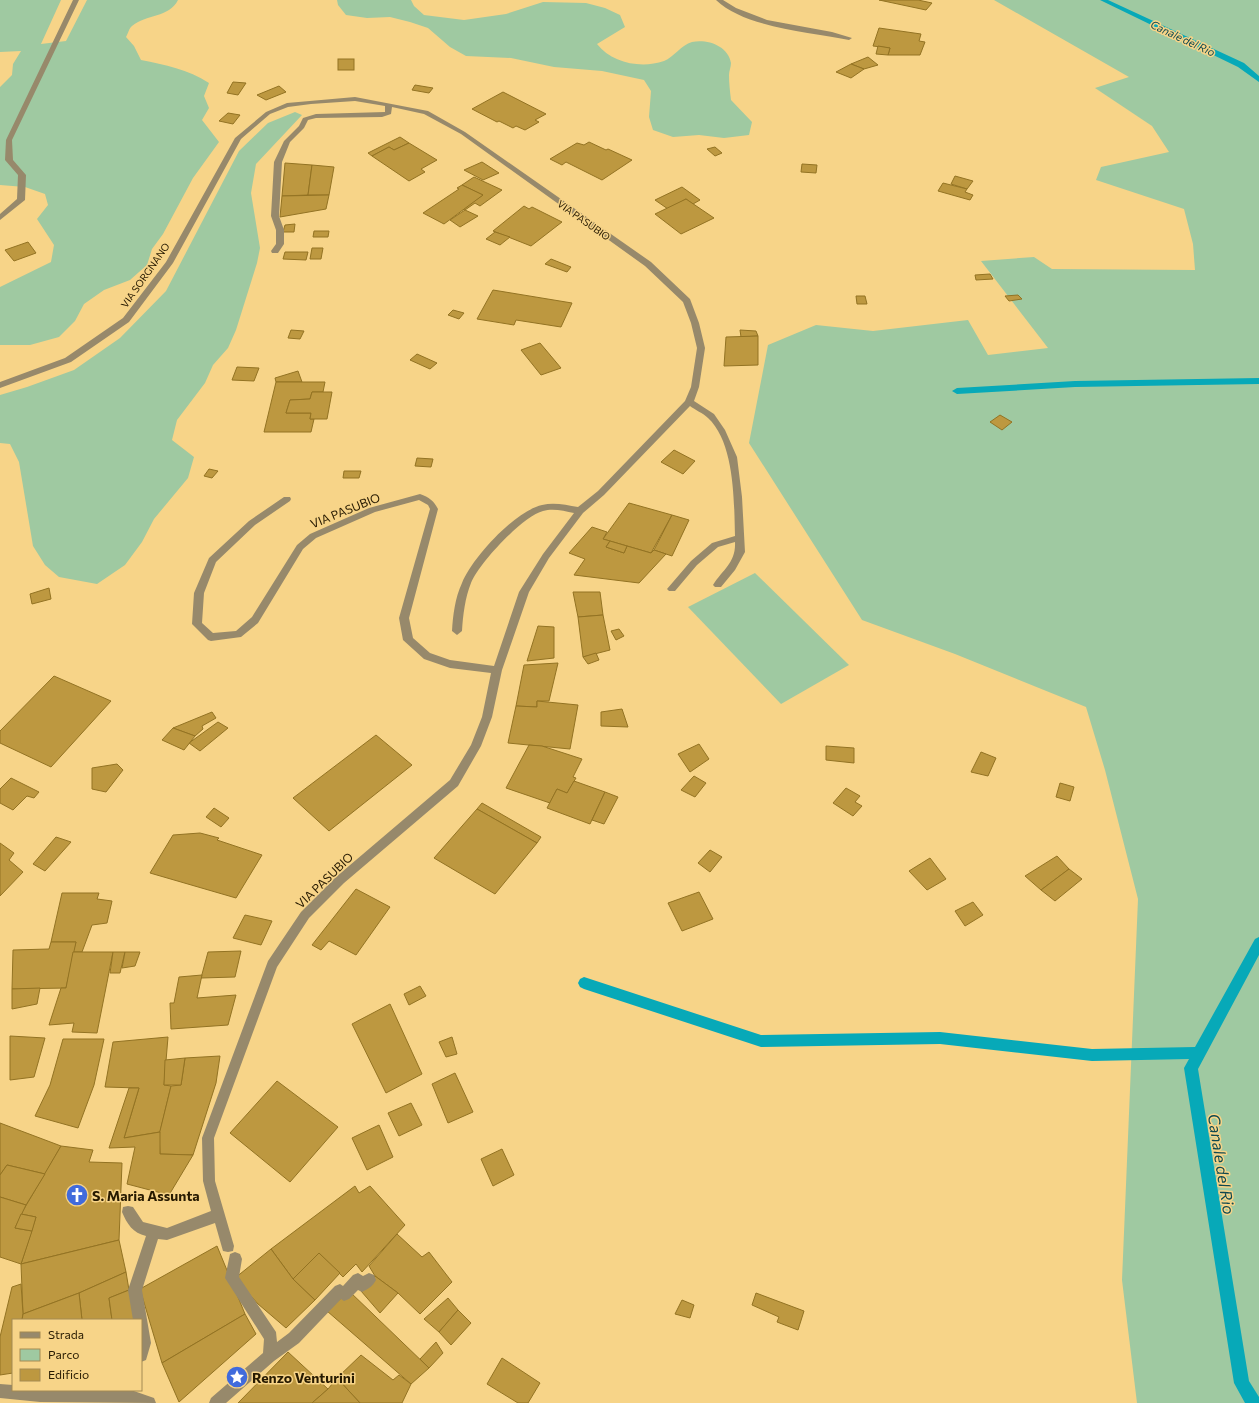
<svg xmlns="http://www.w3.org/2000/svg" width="1259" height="1403" font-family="Commissioner,sans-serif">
<rect width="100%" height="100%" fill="#f7d488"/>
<!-- green -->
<g fill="#9fc9a1">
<path d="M0,0H61L41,44L66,41L87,0H178C169,18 146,14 132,26C129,28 128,34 126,37L134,46L141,60C165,65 188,69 209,83L204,96L209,108L202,120L219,142L193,178L163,234L152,249L147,265L130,280L104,290L84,304L75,321L59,337L30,345H0V287L51,262L54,245L37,219L48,205L45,194L25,187L0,185V87L12,75L13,64L21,51L0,52Z"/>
<path d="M337,0H411L414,6L424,15L464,20L506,14L543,2L586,3L605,8L620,15L625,27L597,44C612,63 641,69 664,61C674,57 681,45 692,42C708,39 728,46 731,63C731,67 729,71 729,75C729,83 730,92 731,100L752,122L749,135L724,138L699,135L673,137L653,130L649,117L651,91L644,80L602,71L554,67L511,58L466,56L450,47L428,28L410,22L390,17L367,18L346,15L338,5Z"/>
<path d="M994,0H1259V1403H1137L1122,1280L1138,899L1105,770L1086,707L955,654L862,620L749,443L768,345L816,325L873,331L968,320L988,355L1048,348L981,261L1034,257L1052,269L1195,270L1193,244L1184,209L1096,180L1101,167L1169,152L1152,126L1095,88L1129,77Z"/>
<path d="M295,112L302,115L256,164L251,193L260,248L257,263L236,330L228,348L213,365L205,383L177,420L172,440L194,457L188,478L154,519L142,542L125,565L97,584L59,577L45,565L33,546L19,462L10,444L0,443V395L27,387L74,370L120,338L166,291L239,151L268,123Z"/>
<path d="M755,573L849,665L781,704L688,607Z"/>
</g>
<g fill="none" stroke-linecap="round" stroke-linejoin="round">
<!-- stream -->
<g fill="#07a9b8" fill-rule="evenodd">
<path d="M1100,0H1108L1244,63L1259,76V82L1238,67Z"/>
<path d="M1259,378V384L1075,387L957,394L952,391L957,388L1075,381Z"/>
<path d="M1259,937V955L1198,1069L1249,1381L1259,1397V1403H1245L1234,1383L1184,1068L1189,1059L1092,1061L940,1044L761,1047L584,989L580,987L578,983L580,979L584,977L761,1035L940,1032L1092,1049L1195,1047L1255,939Z"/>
</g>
</g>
<!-- building -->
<g fill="#bd9840" stroke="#937323">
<path d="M879,0H918L932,3L926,10Z"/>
<path d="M879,28L921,34L919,41L925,42L920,55H888L890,48L873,46Z"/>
<path d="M878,46L890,48L888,55L876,54Z"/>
<path d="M868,57L878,65L864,69L851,64Z"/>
<rect x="338" y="59" width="16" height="11"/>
<path d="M851,64L864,69L851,78L836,72Z"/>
<path d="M233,82L246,83L238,95L227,93Z"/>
<path d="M415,85L433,88L429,93L412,90Z"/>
<path d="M279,86L286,92L266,100L257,95Z"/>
<path d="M503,92L546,114L535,120L539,122L525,130L516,126L513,128L499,121L497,122L472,109Z"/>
<path d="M228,113L240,115L233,124L219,121Z"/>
<path d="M400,137L409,143L394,150L389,147L372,156L368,153Z"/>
<path d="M589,142L606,150L608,149L632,160L602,180L566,162L562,165L550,159L577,143L584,145Z"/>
<path d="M409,143L437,160L421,169L425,172L409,181L372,156L389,147L394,150Z"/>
<path d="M715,147L722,153L715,156L707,149Z"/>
<path d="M482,162L499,173L483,180L464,170Z"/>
<path d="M285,163L312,165L308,195L282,196Z"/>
<path d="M802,164L817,165L816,173L801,172Z"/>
<path d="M312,165L334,167L329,195H308Z"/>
<path d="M955,176L973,181L967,189L951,184Z"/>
<path d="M474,177L502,190L480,206L475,203L465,210L462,209L483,195L462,185Z"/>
<path d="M943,183L967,189L965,192L973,195L970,200L938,191Z"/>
<path d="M462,185L483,195L444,224L423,213L459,189L457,188Z"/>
<path d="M682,187L700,200L693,204L686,199L668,209L655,200Z"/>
<path d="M329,195L326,209L280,217L282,196Z"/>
<path d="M686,199L714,218L681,234L655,214Z"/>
<path d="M524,206L529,209L532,207L562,222L531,246L493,231Z"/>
<path d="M465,210L478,216L460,227L450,220Z"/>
<path d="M295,224L294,232H283L285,225Z"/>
<path d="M314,231H329L328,237H313Z"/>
<path d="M495,232L510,237L500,245L486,239Z"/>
<path d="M28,242L36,253L14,261L5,250Z"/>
<path d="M312,248H323L321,259H310Z"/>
<path d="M285,252H308L306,260L283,259Z"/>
<path d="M551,259L571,267L567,272L545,264Z"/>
<path d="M990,274L993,279L976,280L975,275Z"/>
<path d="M493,290L572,303L561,327L516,320L514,325L477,319Z"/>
<path d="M1018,295L1022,299L1009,301L1005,296Z"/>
<path d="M856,296H865L867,304H857Z"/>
<path d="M453,310L464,313L459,319L448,315Z"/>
<path d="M291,330L304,331L300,339L288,338Z"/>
<path d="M740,330L756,331L758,336L741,337Z"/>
<path d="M758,336V365L724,366L726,337Z"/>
<path d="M540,343L561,368L541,375L521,350Z"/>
<path d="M417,354L437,363L430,369L410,360Z"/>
<path d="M237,367L259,368L254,381L232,380Z"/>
<path d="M298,371L302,382H276L275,378Z"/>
<path d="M276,382H325L323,392H312L310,399L290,400L286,413H311L310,419H314L311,432H264Z"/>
<path d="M312,392H332L327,419H310L311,413H286L290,400L310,399Z"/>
<path d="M1000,415L1012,422L1002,430L990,422Z"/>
<path d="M674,450L695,461L683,474L661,462Z"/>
<path d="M417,458L433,459L431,467L415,466Z"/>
<path d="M209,469L218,471L212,478L204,476Z"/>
<path d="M344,471H361L359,478H343Z"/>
<path d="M629,503L672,515L651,553L603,539Z"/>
<path d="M672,515L689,520L672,556L654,550Z"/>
<path d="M592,527L607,532L603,539L610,541L606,547L624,553L627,546L651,553L654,550L666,554L639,583L574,575L585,559L569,553Z"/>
<path d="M610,541L627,546L624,553L606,547Z"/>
<path d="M49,588L51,599L32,604L30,594Z"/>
<path d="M573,592H600L603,615L578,617Z"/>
<path d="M603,615L610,650L583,657L578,617Z"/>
<path d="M538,626L554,627V658L527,661Z"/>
<path d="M619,629L624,636L616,640L611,631Z"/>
<path d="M596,653L599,660L588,664L583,657Z"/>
<path d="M558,663L549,701H537V707L516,706L524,665Z"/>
<path d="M54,676L111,701L51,767L0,743V731Z"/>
<path d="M537,701L578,705L570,749L508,743L516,706L537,707Z"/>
<path d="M622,709L628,727L601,726V712Z"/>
<path d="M212,712L216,718L202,726L203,729L195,736L173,728Z"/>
<path d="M218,722L228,728L200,751L189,743Z"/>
<path d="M173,728L195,736L184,750L162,740Z"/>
<path d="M376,735L412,765L329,831L293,798Z"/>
<path d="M699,744L709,759L690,772L678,754Z"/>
<path d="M529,745L542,746L582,759L573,777L576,778L567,793L557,789L550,803L506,788Z"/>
<path d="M826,746L854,748V763L826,760Z"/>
<path d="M981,752L996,758L988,776L971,772Z"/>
<path d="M117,764L123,770L106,792L92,789V768Z"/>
<path d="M694,776L706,783L695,797L681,790Z"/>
<path d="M11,778L39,792L34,798L27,796L13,810L0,803V789Z"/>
<path d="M574,781L605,792L590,824L547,808L557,789L567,793Z"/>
<path d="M1060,783L1074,787L1070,801L1056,797Z"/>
<path d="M846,788L860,796L855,802L862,806L853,816L833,803Z"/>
<path d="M605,792L618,797L604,824L592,820Z"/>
<path d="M482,803L541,837L537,843L477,809Z"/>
<path d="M214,808L229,818L221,827L206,817Z"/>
<path d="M477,809L537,843L495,894L434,858Z"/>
<path d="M200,833L219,838L217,840L262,855L236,898L150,873L173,835Z"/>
<path d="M56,837L71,842L45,871L33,864Z"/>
<path d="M0,843L14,853L9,860L23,872L0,896Z"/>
<path d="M710,850L722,857L710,872L698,863Z"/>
<path d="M1057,856L1069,869L1041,890L1025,876Z"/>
<path d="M930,858L946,879L927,890L909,871Z"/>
<path d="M1069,869L1082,879L1055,901L1041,890Z"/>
<path d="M356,889L390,907L356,955L329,941L321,950L312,945Z"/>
<path d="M699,892L713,919L682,931L668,903Z"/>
<path d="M62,893H99L97,899L112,901L107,923L92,925L82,952H73L76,942H51Z"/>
<path d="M973,902L983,915L965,926L955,911Z"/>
<path d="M245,915L272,921L261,945L233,938Z"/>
<path d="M51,942H76L66,988L12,989L13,950L49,949Z"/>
<path d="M241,951L235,977L201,978L208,952Z"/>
<path d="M73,952H113L97,1033L72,1032L74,1023L49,1025L61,988H66Z"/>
<path d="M113,952H125L120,973H110Z"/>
<path d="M125,952H140L135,966L122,968Z"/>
<path d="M202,975L197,998L236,995L228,1025L171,1029L170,1003H174L179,977Z"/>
<path d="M420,986L426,996L409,1005L404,994Z"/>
<path d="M40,988L37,1004L12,1009V989Z"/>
<path d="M390,1004L422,1074L386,1093L352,1024Z"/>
<path d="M10,1036L45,1038L34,1077L10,1080Z"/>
<path d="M168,1037L164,1085L171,1086L160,1132L124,1138L139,1088L105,1087L113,1042Z"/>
<path d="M452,1037L457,1054L446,1057L439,1042Z"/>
<path d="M63,1039H104L94,1085L78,1128L35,1116L50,1085Z"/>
<path d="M220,1056L216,1083L193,1155L160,1154L159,1135L171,1086L181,1085L185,1058Z"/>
<path d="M185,1058L181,1085H164L165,1060Z"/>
<path d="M455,1073L473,1112L448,1123L432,1084Z"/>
<path d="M277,1081L338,1127L290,1182L230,1133Z"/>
<path d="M129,1088H139L124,1138L160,1132V1154L193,1155L169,1195L127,1184L135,1147L109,1148Z"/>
<path d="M411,1103L422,1125L399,1136L388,1113Z"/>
<path d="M0,1123L61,1146L45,1174L7,1165L0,1175Z"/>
<path d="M379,1125L393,1157L367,1170L352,1138Z"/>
<path d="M61,1146L93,1150L89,1162L122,1163L119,1240L21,1264L36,1217L21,1214Z"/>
<path d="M502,1149L514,1175L493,1186L481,1159Z"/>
<path d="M7,1165L45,1174L26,1205L0,1197V1175Z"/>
<path d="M355,1186L359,1193L370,1186L405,1225L362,1272L356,1264L343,1277L319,1253L293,1279L271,1249Z"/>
<path d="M0,1197L26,1205L15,1228L32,1231L21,1264L0,1257Z"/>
<path d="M21,1214L36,1217L32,1231L15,1228Z"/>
<path d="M397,1234L422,1257L429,1252L452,1282L420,1314L398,1293L375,1276L369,1266Z"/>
<path d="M119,1240L126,1272L79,1293L23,1314L21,1264Z"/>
<path d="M217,1246L245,1314L162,1363L140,1289Z"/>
<path d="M271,1249L293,1279L315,1300L286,1328L258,1304L235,1278Z"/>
<path d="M319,1253L340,1273L315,1300L293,1279Z"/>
<path d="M126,1272L129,1290L109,1298L112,1320H82L79,1293Z"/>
<path d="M375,1276L398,1293L380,1313L361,1291Z"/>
<path d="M21,1284L23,1314L22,1320H13V1373L0,1375V1337L12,1287Z"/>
<path d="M129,1290L135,1320H112L109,1298Z"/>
<path d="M349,1291L429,1368L411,1384L327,1311Z"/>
<path d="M79,1293L82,1320H22L23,1314Z"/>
<path d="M756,1293L804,1311L798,1330L777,1322L779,1317L752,1305Z"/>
<path d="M448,1298L458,1310L439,1332L424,1319Z"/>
<path d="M682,1300L694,1305L690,1318L675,1314Z"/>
<path d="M458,1310L471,1323L451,1345L439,1332Z"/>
<path d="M245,1314L256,1334L179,1402L162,1363Z"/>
<path d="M436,1342L443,1353L429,1368L420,1359Z"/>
<path d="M288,1352L328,1389L312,1403H238Z"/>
<path d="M361,1355L393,1380L399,1375L411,1384L402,1403H360L337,1378Z"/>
<path d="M502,1358L540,1383L528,1403H518L487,1384Z"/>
<path d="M337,1378L360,1403H312L328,1389Z"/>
</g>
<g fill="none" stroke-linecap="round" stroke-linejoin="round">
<!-- minor -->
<g fill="#97896b" fill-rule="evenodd">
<path d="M73,0H79L12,140L13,160L26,175L25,200L0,220V214L17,199L18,175L5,160L6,140Z"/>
<path d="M716,0H723L736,8L767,20L832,32L852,38L849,40C810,32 745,28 716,0Z"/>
<path d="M355,97L428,111L465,132L651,262L690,299L699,323L705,348L699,387L694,401L714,414L725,430L737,457L742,497L745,552L735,570L721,587H715L713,585C723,569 736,563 735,542L718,547L697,565L675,591H669L667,589L691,561L712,543L735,536C734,502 735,443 708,418C703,413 695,410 690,406L604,495L583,513L549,558L529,592L502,670L492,717L481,746L458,786L344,883L309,918L277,967L214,1138L215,1181L234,1246L233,1251L228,1252L223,1251L215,1223L167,1240L158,1239L142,1290L151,1343L146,1360L141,1362V1320H133L128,1290L146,1236C133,1233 127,1224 122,1212L123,1207L128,1206L133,1207L143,1222L167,1228L211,1211L203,1181L202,1138L268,961L301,912L336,877L450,780L471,745L482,717L491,673L450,668L424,659L403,640L399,618L430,509L428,505L419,500L375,512L316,538L303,549L258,623L241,637L211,641L208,640L192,624L194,593L209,558L249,521L284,497H290L291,499L290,501L255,525L216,562L204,593L202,623L213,633L236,631L252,617L297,545L310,534L369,508L420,494C429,497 434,501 438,509L409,618L413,638L430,653L450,660L494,666L519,592L543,554L574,513C564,511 553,508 543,511C523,516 479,563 471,583C465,598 463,615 462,631L457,635L452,631C453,615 455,598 462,583C472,558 515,511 542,505C554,502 566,505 578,507L598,491L685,401L691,387L697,348L691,323L683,302L645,266L461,134L424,114L392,107L391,114L382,117L316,118L308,120L304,128L290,142L282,162L279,216L284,230V244L278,253H272L271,251L276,244V230L271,216L274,162L284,141L299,126L303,118L316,114L385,112V106L355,101L311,104L288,107L270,114L241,139L173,263L129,322L71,362L0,388V382L65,358L123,318L166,262L235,138L266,112L287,103Z"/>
<path d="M235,1252L240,1254L242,1259L239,1277L276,1332L277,1342L289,1333L335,1286L340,1284L343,1286L353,1275L358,1273L363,1276L369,1273L374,1275L376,1280C373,1286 368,1289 362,1292L358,1290L349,1299L344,1301L341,1299L299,1343L274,1361L226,1403H209L211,1398L263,1353L264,1339L225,1278L230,1254Z"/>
<path d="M0,1384L13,1385V1390H131L154,1398L156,1403L40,1402L0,1398Z"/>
</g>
</g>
<!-- icons -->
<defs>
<g id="church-disc" transform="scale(1.15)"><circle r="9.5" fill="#416bdc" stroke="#f7d488"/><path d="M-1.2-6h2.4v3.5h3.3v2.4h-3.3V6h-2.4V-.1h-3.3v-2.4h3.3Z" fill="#fff"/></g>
<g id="sight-disc" transform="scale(1.15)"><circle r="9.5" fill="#416bdc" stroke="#f7d488"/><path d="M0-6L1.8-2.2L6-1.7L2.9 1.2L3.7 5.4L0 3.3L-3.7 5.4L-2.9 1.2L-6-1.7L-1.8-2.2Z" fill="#fff"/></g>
</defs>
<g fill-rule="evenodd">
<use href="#church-disc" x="77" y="1195"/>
<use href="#sight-disc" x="237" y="1377"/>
</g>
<g text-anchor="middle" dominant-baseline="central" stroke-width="3" stroke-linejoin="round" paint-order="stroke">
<!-- far-street labels -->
<g font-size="10" fill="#271a00" stroke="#f7d488">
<text transform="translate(584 220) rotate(35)">VIA PASUBIO</text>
<text transform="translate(145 275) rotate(-55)">VIA SORGNANO</text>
</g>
<!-- far-water labels -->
<g font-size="11" font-style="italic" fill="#0f4950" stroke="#f7d488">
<text transform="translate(1183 38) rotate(25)">Canale del Rio</text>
</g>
<!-- street labels -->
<g font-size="12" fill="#271a00" stroke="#f7d488">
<text transform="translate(345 510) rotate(-22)">VIA PASUBIO</text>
<text transform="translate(324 880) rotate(-44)">VIA PASUBIO</text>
</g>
<!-- near-poi labels -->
<g font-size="14" font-weight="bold" fill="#271a00" stroke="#f7d488" text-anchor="start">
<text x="92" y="1195">S. Maria Assunta</text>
<text x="252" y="1377">Renzo Venturini</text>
</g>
<!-- near-water labels -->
<g font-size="16" font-style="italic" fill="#0f4950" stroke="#f7d488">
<text transform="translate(1222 1164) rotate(81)">Canale del Rio</text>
</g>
</g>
<!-- legend -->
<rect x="12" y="1319" width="130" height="72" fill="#f7d488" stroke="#a48a52"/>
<rect x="20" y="1332" width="20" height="6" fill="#97896b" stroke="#a48a52"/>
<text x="48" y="1339" font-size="12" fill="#271a00">Strada</text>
<rect x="20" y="1349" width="20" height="12" fill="#9fc9a1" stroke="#a48a52"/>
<text x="48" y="1359" font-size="12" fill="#271a00">Parco</text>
<rect x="20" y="1369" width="20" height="12" fill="#bd9840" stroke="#a48a52"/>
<text x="48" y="1379" font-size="12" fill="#271a00">Edificio</text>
</svg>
